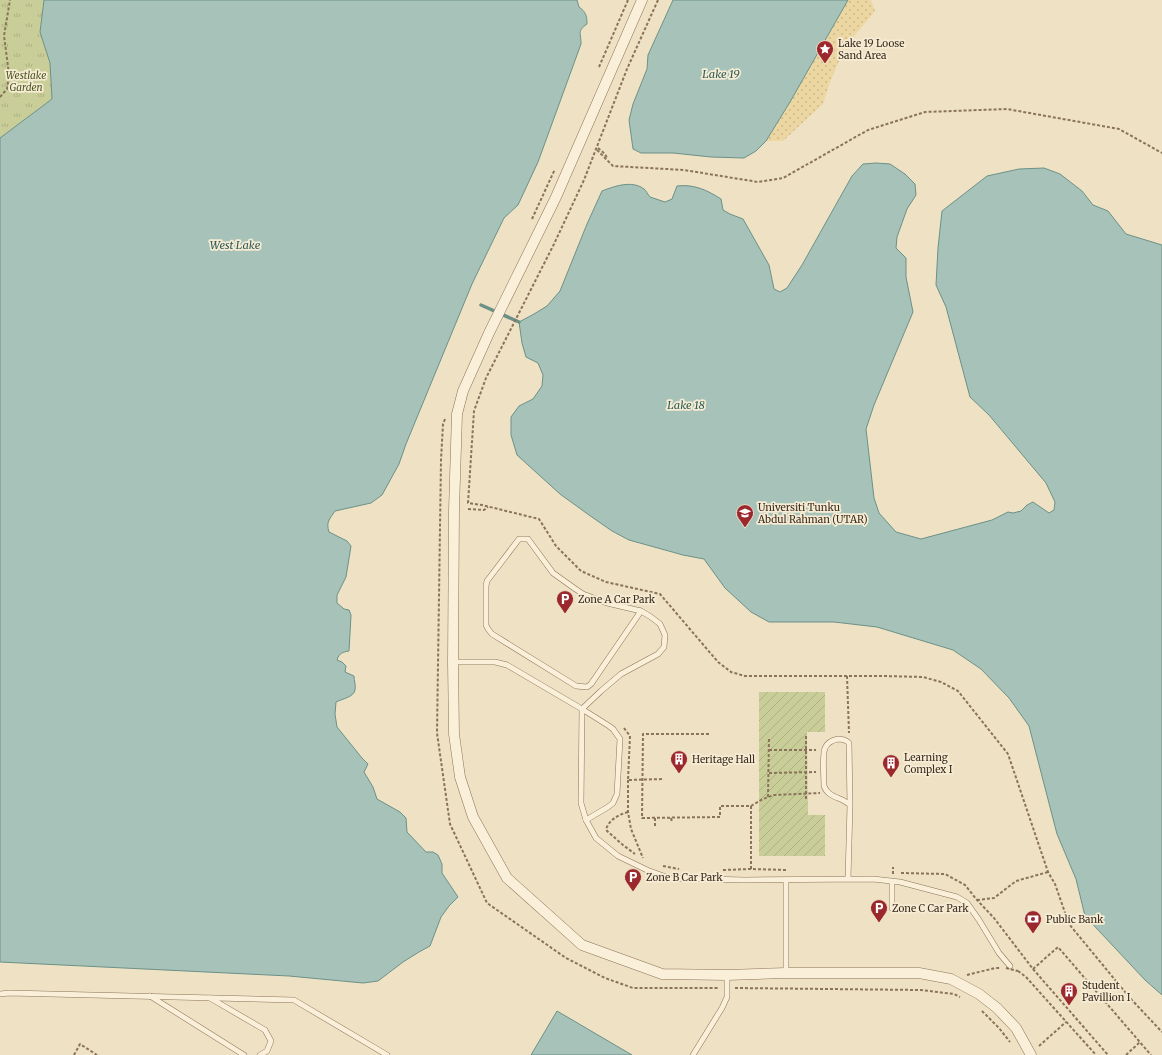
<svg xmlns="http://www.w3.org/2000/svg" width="1162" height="1055" font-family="Merriweather,serif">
<defs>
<pattern id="grass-tufts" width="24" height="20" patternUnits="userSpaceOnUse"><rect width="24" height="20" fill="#c9ce98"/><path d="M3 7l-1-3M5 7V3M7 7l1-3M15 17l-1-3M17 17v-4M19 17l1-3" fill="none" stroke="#adb183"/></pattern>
<pattern id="sand-dots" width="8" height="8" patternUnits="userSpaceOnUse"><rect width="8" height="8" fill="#ecd6a1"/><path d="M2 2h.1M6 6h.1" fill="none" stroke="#cbb88a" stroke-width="1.8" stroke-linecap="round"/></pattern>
<pattern id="garden-furrows" width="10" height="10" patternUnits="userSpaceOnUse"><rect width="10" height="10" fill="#c9ce98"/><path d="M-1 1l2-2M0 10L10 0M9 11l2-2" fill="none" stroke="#adb183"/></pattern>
</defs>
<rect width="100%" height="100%" fill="#efe1c4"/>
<!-- grass -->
<path fill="url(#grass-tufts)" d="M0,0H44L40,32L50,63L52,99L0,138Z"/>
<!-- sand -->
<path fill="url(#sand-dots)" d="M848,0H871L875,11L845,47L830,82L823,104L783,141H766L790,102Z"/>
<!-- garden -->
<path fill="url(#garden-furrows)" d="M759,692H825V732H807L808,815H825V856H759Z"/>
<!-- water -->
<g fill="#a6c2b9" stroke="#6c9187">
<path d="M44,0H577L579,7C586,12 587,16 587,24C577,31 581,33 581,44L538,162L518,205L504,218L472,284L406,444L399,464L382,495L371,503L335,511C329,520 326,522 329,532L347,541L351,546L346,577L337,595V603L344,609L349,610L351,615L349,651C343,652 339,653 337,660L342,662L346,666L345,672L354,676C354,681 356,685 355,690C354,697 342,699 336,702L335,714L337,727L362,758L368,764L364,772L373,787L377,799L400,812L406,818L407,832L426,852H433L438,855L442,864V873L458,897L449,906L441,917L430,946L419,952L403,962L378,981L363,983L289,976L0,962V138L52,99L50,63L40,32Z"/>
<path d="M673,0H848L790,102L766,141L756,151L744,158L711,157L673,153H641L633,149L629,120L633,104L647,69L648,55Z"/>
<path d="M876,163L890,164L905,174L915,184L916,195L907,209L897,237L896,248L906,258V277L913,312L874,405L866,429L874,498L879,513L896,532L921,539L992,520L1008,512L1013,513L1021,511L1027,505L1033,502L1049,513L1054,510L1055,502L1046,483L989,415L970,397L946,307L936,285L938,248L942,211L987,176L1019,169L1044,168L1060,174L1082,191L1093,205L1108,211L1126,234L1162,245V995L1145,980L1085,916L1076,879L1057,834L1029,726L1009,698L981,669L953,650L877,627L834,622H769L751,612L725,588L704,559L683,555L629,540L612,531L589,515L560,494L517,455L511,435V417L519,406L533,399L542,386L543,375L538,363L526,357L522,343L519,322L534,314L547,306L560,291L587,224L602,191C615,186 632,180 644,189C646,190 648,195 650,197L665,202L672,199L677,186C694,184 707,190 721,199L723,210L730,214L743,219L769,265L774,289L780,292L787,288L802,265L852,176L863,164Z"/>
<path d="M557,1011L632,1055H531Z"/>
</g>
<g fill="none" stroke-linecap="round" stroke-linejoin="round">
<!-- stream -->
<path stroke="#6c9187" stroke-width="3.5" d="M481,305L519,322"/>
<!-- service casing -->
<g stroke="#8a735a" stroke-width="6">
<g id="service">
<path d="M453,662H495L507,665L582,709L581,803L586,820L596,838L618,856L647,870L669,878L745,880L873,879L900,882L957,897L967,903L979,920L999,953L1010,966"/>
<path d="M586,820L608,807L613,803L617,794L620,739L613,729L609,726L582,709L601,691L621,674L658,654L664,647L665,635L660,624L651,617L641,611L607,603L583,594L574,588L553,573L528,539H519L487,581L486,586V625L488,629L492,634L576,686L587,687L591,684L641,611"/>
<path d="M848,879L850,805L849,743C846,740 843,739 838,739C833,740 827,743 825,748C822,755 824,778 824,786C828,798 842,797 850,805"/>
<path d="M892,908V882"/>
<path d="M786,973V880"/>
<path d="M0,994L9,993L294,1000L387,1055"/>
<path d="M150,996L244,1055"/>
<path d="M210,998L265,1030L271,1041L267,1051L260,1055"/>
<path d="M693,1055L722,1008L727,997V975"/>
</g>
</g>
<!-- minor casing -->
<g stroke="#8a735a" stroke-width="11">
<path id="minor" d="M642,0L556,197L489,333L463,391L457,414L454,510L453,662L454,734L460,777L473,817L507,878L582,945L662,974L727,975L786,973H919L951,979L979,994L997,1008L1016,1028L1031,1055"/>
</g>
<!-- path -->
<g stroke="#8a735a" stroke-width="2" stroke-dasharray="3 2" stroke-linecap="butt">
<path d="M658,0L627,69L584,180L554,244L486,378L474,411L468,503L482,505L539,519L556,546L581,571L606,582L660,594L718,662L731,672L745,676H884L923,677L941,682L958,691L1008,754L1048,872L1055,884L1069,924L1130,998L1162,1032"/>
<path d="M599,67L628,0"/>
<path d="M0,97L7,89L9,74L4,36L10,0"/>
<path d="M598,148L605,154L607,158"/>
<path d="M597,150L613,166L684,170L758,182L783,178L868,130L925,112L1007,109L1119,129L1162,153"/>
<path d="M532,219L555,169"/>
<path d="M445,419L443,424L441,460L437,733L450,824L487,903L566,958L605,978L633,988H719"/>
<path d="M468,509L484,510L488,507"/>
<path d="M847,676L849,733"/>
<path d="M624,728L630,736L628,780L664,779"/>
<path d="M709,734H643L642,818L720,817V806H751V869L787,870"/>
<path d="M806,736V800"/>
<path d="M769,750H816"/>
<path d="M769,773L816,772"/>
<path d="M628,780V812L631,829L643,858"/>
<path d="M768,797L769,738"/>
<path d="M751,806L763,799L774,795L820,793"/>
<path d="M628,812C618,815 610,819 606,829L607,831L623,845L635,854"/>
<path d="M655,818V827"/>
<path d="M671,818L672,822"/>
<path d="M663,866L679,869"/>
<path d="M723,870L751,869"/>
<path d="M901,873L945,874L965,885L977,900L994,918L1033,969L1108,1055"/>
<path d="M893,874V867"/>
<path d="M977,900L994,898L1016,881L1048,872"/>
<path d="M1033,969L1058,947L1151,1055"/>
<path d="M1018,971L1026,977L1096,1055"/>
<path d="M967,975L995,968H1000"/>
<path d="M735,988L921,990L954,994L960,997"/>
<path d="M982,1011L999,1028L1010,1042"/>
<path d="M1039,1046L1066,1022"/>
<path d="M74,1055L80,1044L97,1055"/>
<path d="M1126,1055L1140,1042"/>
</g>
<!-- service -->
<use href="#service" stroke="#faefd8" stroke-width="5"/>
<!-- minor -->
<use href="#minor" stroke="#faefd8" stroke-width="10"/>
<!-- path-bridge -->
<path stroke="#8a735a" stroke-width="2" stroke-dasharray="3 2" stroke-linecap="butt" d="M1006,968L1018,971"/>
</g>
<!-- icons -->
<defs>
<g id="sight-pin" transform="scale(0.9)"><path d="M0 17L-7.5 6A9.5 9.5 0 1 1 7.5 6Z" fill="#9b282c" stroke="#f6ecd4"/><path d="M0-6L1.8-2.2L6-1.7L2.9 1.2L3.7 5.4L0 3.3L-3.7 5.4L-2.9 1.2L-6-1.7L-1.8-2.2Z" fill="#fff"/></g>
<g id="university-pin" transform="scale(0.9)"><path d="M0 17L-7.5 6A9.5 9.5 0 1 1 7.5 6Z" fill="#9b282c" stroke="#f6ecd4"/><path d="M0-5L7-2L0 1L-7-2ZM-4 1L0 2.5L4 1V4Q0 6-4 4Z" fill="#fff"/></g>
<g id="parking-pin" transform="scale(0.9)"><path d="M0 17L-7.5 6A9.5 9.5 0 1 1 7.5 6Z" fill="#9b282c" stroke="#f6ecd4"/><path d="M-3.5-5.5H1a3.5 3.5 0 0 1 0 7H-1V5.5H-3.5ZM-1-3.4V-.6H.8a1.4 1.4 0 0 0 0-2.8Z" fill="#fff"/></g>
<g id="building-pin" transform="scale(0.9)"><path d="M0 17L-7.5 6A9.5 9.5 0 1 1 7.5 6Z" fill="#9b282c" stroke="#f6ecd4"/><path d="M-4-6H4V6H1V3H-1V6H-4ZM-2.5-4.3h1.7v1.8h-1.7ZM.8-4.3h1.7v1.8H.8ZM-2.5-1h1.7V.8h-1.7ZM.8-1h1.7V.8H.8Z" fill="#fff"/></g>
<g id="bank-pin" transform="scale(0.9)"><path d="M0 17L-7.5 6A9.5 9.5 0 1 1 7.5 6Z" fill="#9b282c" stroke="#f6ecd4"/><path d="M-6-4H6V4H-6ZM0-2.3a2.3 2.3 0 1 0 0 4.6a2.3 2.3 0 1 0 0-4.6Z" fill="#fff"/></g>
</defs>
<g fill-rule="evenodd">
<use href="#sight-pin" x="825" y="49"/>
<use href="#university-pin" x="745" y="513"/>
<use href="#parking-pin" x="565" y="599"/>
<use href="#building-pin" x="679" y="759"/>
<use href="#building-pin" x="891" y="763"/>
<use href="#parking-pin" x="633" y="877"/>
<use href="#parking-pin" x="879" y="908"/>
<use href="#bank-pin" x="1033" y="919"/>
<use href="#building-pin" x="1069" y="991"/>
</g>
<g text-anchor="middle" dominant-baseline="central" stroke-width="3.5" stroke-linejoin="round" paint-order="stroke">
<!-- poi labels -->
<g font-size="10" fill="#3a2b1e" stroke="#f6ecd4" text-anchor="start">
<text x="838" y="43">Lake 19 Loose<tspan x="838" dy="12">Sand Area</tspan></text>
<text x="758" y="507">Universiti Tunku<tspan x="758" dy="12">Abdul Rahman (UTAR)</tspan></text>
<text x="578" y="599">Zone A Car Park</text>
<text x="904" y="757">Learning<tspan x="904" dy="12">Complex I</tspan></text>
<text x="692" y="759">Heritage Hall</text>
<text x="646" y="877">Zone B Car Park</text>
<text x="892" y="908">Zone C Car Park</text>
<text x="1046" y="919">Public Bank</text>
<text x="1082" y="985">Student<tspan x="1082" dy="12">Pavillion I</tspan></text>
</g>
<!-- park labels -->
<g font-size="10" font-style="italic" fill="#4b5724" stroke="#f6ecd4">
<text x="26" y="75">Westlake<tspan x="26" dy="12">Garden</tspan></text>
</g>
<!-- water labels -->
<g font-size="11" font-style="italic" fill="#2d5a56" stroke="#f6ecd4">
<text x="721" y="74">Lake 19</text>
<text x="235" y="245">West Lake</text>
<text x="686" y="405">Lake 18</text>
</g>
</g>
</svg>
